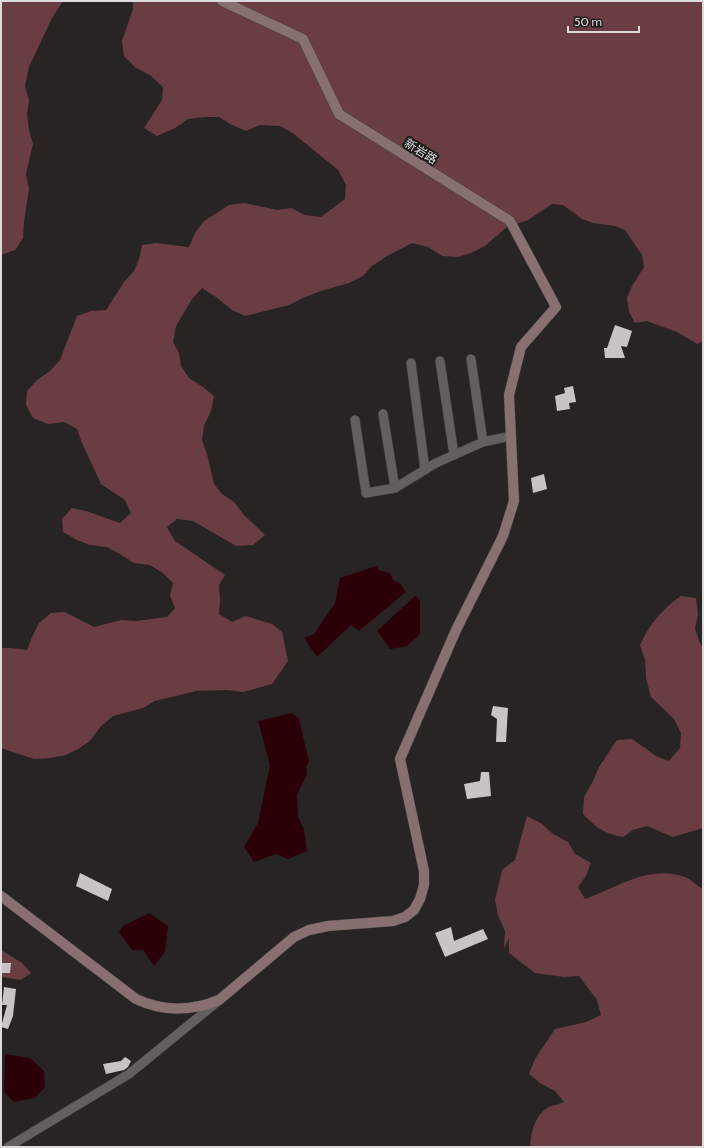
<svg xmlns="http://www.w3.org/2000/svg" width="704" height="1148" font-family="Cabin,'Noto Sans SC',sans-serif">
<rect width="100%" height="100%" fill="#282424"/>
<!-- green -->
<g fill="#693d41">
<path d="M2,1H63L52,18L29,67L25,86L29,100L27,114L29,130L33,144L26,174L29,189L24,221L23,238L15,250L1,255V2Z"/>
<path d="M133,1H668L673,2L675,1H703V341L697,344L677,332L647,321L635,323L629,312L627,298L632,286L644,267L642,255L625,230L615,226L593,223L582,219L563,205L552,204L528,220L507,227L485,246L471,253L458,257L442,256L428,247L412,243L387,256L372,266L363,276L349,283L321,291L303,298L289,305L245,316L232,310L216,297L202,288L192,299L176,326L173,342L179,353L181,366L189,378L203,387L214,396L211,411L204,426L202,440L207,454L214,484L222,494L234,502L244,515L265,535L253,545L236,546L193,521L177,519L167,527L175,541L225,575L219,585L220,600L219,614L232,622L246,616L272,624L282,632L288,661L272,684L243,692L227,690L196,691L155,701L143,708L113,716L100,727L90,741L78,749L66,755L50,758L34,759L1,748V648H11L27,650L32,637L39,623L51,613L65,612L94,627L121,620L136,621L167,617L175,608L170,596L173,583L163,573L150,565L134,563L120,554L107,547L90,545L77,540L63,532L62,519L72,508L86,511L120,523L131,513L125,500L101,484L82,443L77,429L64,422L48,424L33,418L26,405L27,391L37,380L50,371L60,360L77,316L91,311L106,310L124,282L134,271L139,259L142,245L156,243L189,247L195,233L204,221L229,205L244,203L277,210L291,208L305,215L321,217L345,199L346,185L338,170L294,134L280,126L260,125L246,131L232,125L219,117H204L188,119L175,128L157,136L144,128L162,100L163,87L151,76L135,67L124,56L122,41L133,9Z"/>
<path d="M681,596L696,598L698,614L695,629L700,643L703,647V828L673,837L647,826L633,830L623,837C603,833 597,828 583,814L584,797L593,781L599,767L617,740L632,739L656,756L669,761L680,748L681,733L674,719L651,697L646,678L645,660L640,645C649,625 663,608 681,596Z"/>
<path d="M527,816L542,824L553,834L568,842L575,854L591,863L586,876L578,887L585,899C618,887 649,864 685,877C691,879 697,886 703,889V1147H530C531,1132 535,1113 551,1106C555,1105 560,1104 564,1102L555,1091L540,1083L529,1074L535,1059L555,1029L586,1022L601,1015L597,1000L579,976L564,977L535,973L509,953V938L504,949L505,931L498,915L495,900L502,870L515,860Z"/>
<path d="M1,950L22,963L31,973L21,980L1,977Z"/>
</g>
<!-- water -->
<g fill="#2b0007">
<path d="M376,566L379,570L390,573L393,580L400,583L406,592L359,631L351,625L317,657L304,638L314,634L335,603L340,578Z"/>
<path d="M416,596L420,601V634L407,646L390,649L377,631L414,597Z"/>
<path d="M292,713L299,719L309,762L306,767L307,774L297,795L298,817L304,829L307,851L288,859L276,854L254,862L244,847L258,823L270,765L258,721Z"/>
<path d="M149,913L168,926L165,952L154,966L143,950H132L119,932L123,926Z"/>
<path d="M5,1054L30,1058L44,1071L45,1087L35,1098L14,1102L4,1092Z"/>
</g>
<!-- building -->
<g fill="#c9c4c4">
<path d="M615,325L632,331L627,347L621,346L625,358H605L604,348H607Z"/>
<path d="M573,386L576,402L569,403L570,409L557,411L555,396L565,393L564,388Z"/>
<path d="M544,474L547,489L533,493L531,478Z"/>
<path d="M493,706L508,708L506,742H496L497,719L491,715Z"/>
<path d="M481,772H489L491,796L467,799L464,784L480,781Z"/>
<path d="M80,873L112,889L108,901L76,886Z"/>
<path d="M451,927L454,941L483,929L488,939L445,957L435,933Z"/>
<path d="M1,963H11L10,973H1Z"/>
<path d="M4,987L16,989L13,1016L8,1029L1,1027L7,1005H2Z"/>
<path d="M125,1057L131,1061L128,1067L124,1070L106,1074L103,1064L121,1061Z"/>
</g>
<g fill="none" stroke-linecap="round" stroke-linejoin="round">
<!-- street casing -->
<g stroke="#423e3f" stroke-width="10">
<g id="street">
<path d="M471,359L483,442"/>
<path d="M440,361L454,455"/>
<path d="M411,363L425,470"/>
<path d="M383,414L395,488"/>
<path d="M355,420L366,493L395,488L436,463L483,442L511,436"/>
<path d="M8,1147L129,1074L217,1002"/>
</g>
</g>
<!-- secondary casing -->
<g stroke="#423e3f" stroke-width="11">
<path id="secondary" d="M1,896L136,999C164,1012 192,1011 219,1000L294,937L309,930L328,926L393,921L405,917L414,910L420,899L424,885V871L400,759L456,630L503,536L514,501L509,395L521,347L556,307L510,221L339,114L303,39L222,1"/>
</g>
<!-- street -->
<use href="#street" stroke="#635f5f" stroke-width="9"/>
<!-- secondary -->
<use href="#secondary" stroke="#886f70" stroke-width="10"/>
</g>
<g text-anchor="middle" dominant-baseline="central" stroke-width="4" stroke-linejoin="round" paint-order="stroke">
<!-- street labels -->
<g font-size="12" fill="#dddada" stroke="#1e1b1b">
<text transform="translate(421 151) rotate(32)">新岩路</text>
</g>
</g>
<!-- border -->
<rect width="704" height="1148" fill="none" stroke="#dddada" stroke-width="4"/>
<!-- scale -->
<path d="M568 26v6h71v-6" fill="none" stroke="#dddada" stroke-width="2"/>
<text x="574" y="26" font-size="12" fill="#dddada" stroke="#1e1b1b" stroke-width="3" paint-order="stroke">50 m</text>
</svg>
